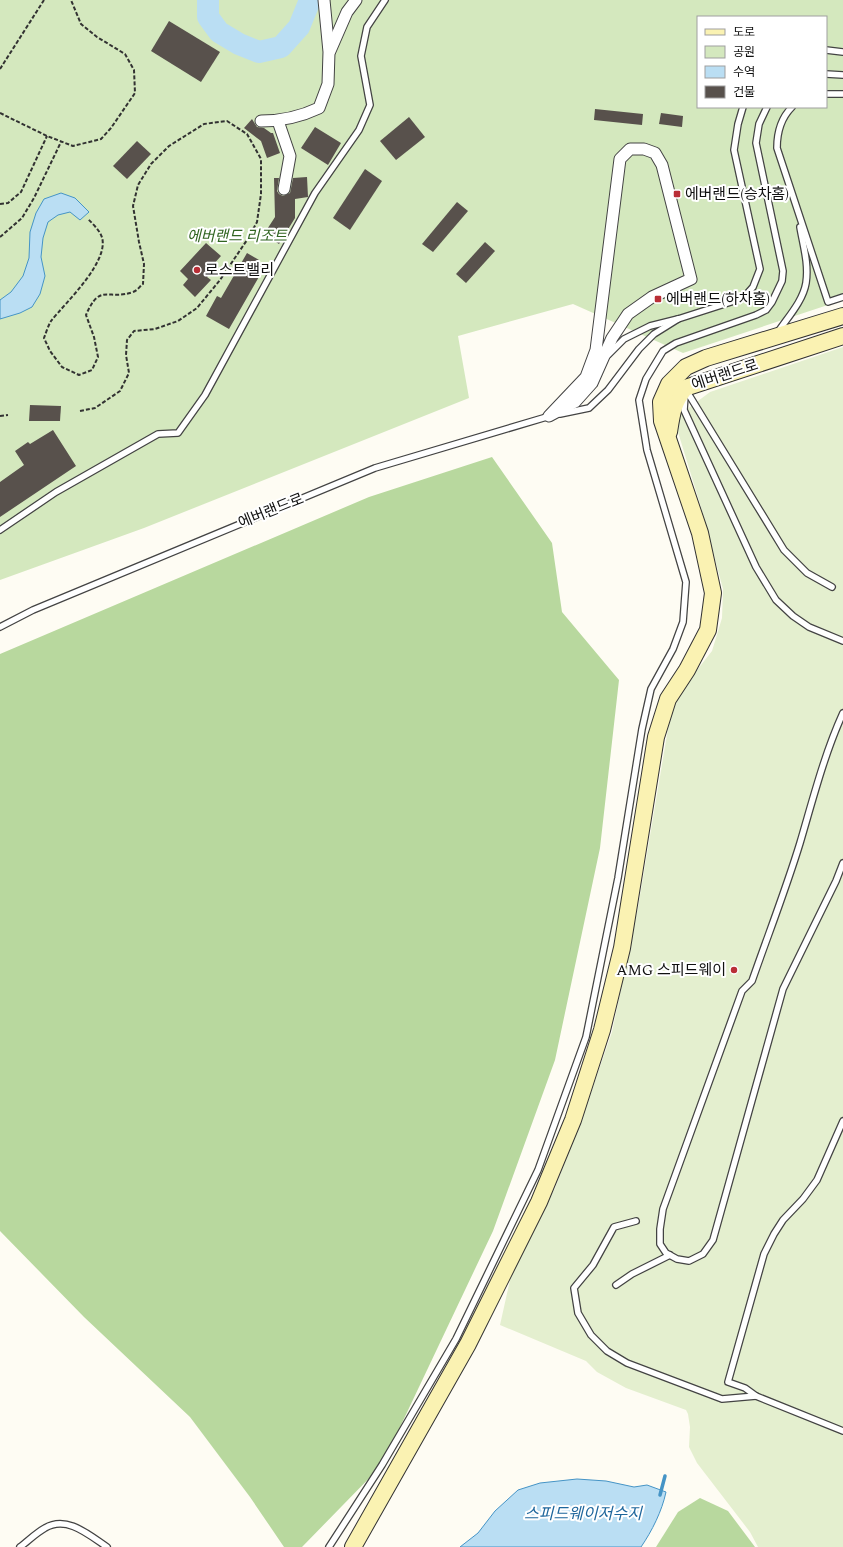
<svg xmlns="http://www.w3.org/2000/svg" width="843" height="1547" font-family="Spectral,'Noto Sans KR',serif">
<rect width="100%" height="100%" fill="#fefcf3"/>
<!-- green -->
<path fill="#d4e8be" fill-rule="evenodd" d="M0,0H843V300L683,353L573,304L458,336L469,398L144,528L0,580ZM698,17H826V107H698Z"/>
<!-- forest -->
<g fill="#b8d89e">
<path d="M492,457L552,543L562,612L619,680L600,848L555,1060L493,1231L382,1465L302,1547H284L250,1497L190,1417L84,1317L0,1231V654L369,497Z"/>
<path d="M700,1498L728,1511L755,1547H656L678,1512Z"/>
</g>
<!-- pitch -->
<path fill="#e4efcf" d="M843,347V1547H758L750,1532L697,1463L689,1447L690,1427L688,1414L686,1410L626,1388L597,1372L586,1361L500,1325L514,1262L555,1188L589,1098L612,1032L638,907L672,705L697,670L712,651L722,618L723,589L700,504L674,419L710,392Z"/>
<!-- water -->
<g fill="#badef3" stroke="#4594c6">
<path d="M61,193L75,198L89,212L80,220L70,212L58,215L48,222L43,238L41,257L45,276L40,294L32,307L20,313L0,319V300L11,292L23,276L29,258L30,232L36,213L44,199Z"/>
<path d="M577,1479L606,1481L634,1487L647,1485L666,1492C662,1511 652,1531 641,1547H460L478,1533L495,1511L518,1490L540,1483Z"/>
</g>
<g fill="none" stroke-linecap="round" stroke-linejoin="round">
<!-- stream -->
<path stroke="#4594c6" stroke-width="3.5" d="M660,1495L665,1476"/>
<!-- river -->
<path stroke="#badef3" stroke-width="22" d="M208,0V17L219,32L239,44L259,52L281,47L299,27L310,0"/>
</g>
<!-- building -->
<g fill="#58514c">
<path d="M169,21L220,52L201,82L151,51Z"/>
<path d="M595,109L643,114L642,125L594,120Z"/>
<path d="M661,113L683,116L682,127L659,124Z"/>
<path d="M409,117L425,137L396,160L380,141Z"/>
<path d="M252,119L257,127L264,128L271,133H273L280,153L267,158L261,141L244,128Z"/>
<path d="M315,127L341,143L328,165L301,148Z"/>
<path d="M137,141L151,154L127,179L113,166Z"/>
<path d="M365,169L382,181L350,230L333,218Z"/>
<path d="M307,177L308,197L295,199V218L279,244L264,234L275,217L274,178H279L277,191L279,194L283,196L290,193L293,178Z"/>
<path d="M457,202L468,211L433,252L422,244Z"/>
<path d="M485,242L495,251L466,283L456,274Z"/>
<path d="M206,243L221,256L212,266L215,268L207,277L211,280L195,297L183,285L188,279L180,271Z"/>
<path d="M247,253L259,260L257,264L264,268L229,329L206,316L217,296L221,298Z"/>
<path d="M30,405L61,406L60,421H29Z"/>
<path d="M53,430L76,466L0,517V482L24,465L15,451L28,442L30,444Z"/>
</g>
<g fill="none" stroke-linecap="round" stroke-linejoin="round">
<!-- lane casing -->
<g stroke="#434343" stroke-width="8">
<g id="lane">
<path d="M826,50L843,52"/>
<path d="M826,74L843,75"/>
<path d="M826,94H843"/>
<path d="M792,107C781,118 777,133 777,148L828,302L843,297"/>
<path d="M778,332C788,317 803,301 806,283C809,264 803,245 800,227"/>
<path d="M608,355L624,339L650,326L678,319L731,302L745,296L753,287L760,269L734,150L738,124L743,107"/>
<path d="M686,390L784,550L807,573L832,587"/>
<path d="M685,396L684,410L756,567L776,600L793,616L809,627L843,641"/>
<path d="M560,414L589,408L608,390L639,349L654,334L678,319"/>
<path d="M0,530L56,492L158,434L178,433L205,395L315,193L359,130L370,105L361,56L367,27L385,0"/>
<path d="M0,627L33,610L375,468L550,416"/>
<path d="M843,713C824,755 813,799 800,843C786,889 768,935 752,981L742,991L663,1209L660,1229V1244L666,1253L677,1259L689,1261L703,1254L713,1240L783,989L836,881L843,863"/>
<path d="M843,1121L817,1180L803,1199L783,1220L774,1234L764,1254L728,1382L745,1388L756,1396L843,1431"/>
<path d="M636,1221L614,1227L593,1265L574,1288L578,1313L591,1335L607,1351L627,1363L722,1399L756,1396"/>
<path d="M616,1285L632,1274L670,1255"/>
<path d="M20,1547C28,1541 36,1533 45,1528C67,1515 89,1535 107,1547"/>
<path d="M329,1547L382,1465L456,1339L538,1170L586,1037L618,878L642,729L651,689L673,649L683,622L686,582L647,450L639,400L646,379L663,351L676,343L756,315L766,310L772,302L782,281L783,271L756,143L759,124L767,107"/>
</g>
</g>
<!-- street casing -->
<g stroke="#434343" stroke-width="13">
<g id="street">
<path d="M330,51L347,12L356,0"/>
<path d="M261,121C282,121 300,117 319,108L328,84L329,52L324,0"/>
<path d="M278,121L290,156L284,189"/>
<path d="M630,149H644L655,153L662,165L691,279L652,297L628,314L612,338L592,383L575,402L549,416L586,377L596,350L620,159Z"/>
</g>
</g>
<!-- secondary casing -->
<g stroke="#323232" stroke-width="18">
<g id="secondary">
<path d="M669,432C672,413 673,403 685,388L843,336"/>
<path d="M353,1547L468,1344L539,1202L573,1120L602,1030L622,948L656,737L668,699L687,670L708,630L713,593L700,533L662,421L661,402L669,384L686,367L706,358L843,316"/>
</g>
</g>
<!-- path -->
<g stroke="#323232" stroke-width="2" stroke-dasharray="4 2" stroke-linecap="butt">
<path d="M0,69L44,0"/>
<path d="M0,113L47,136L73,146L101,139L111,128L135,93L134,70L125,54L97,37L81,24L71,0"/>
<path d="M0,204L8,203L21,192L47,136"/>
<path d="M0,237L22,218L34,198L61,142"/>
<path d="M80,411L95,408L120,391L129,373L126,355L127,340L134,331L155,329L178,321L197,308L220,280L247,240L257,222L261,194V159L247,134L227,121L204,124L169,146L151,164L138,185L133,206L139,242L144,264L143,284C140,286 137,291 133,292C108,301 100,282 86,315L94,337L98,357L92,370L79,375L62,367L50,351L44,338C46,333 48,326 51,321C65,303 115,257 100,233C97,228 92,223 88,219"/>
<path d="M0,416L8,415"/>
</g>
<!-- lane -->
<use href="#lane" stroke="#fff" stroke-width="5.5"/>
<!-- street -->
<use href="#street" stroke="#fff" stroke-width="11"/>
<!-- secondary -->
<use href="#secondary" stroke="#faf2b2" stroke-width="16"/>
</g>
<!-- markers -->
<g fill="#b92e36" stroke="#fff" stroke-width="1.5">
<rect x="673" y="190" width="8" height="8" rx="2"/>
<circle cx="197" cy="270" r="4"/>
<rect x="654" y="295" width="8" height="8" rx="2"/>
<circle cx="734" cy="970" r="4"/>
</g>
<g text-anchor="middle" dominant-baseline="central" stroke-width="4" stroke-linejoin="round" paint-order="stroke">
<!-- poi labels -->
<g font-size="15" fill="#101010" stroke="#fff" text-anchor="start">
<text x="685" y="194">에버랜드(승차홈)</text>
<text x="205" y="270">로스트밸리</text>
<text x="666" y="299">에버랜드(하차홈)</text>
<text x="726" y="970" text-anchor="end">AMG 스피드웨이</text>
</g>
<!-- park labels -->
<g font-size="15" font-style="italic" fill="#316522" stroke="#fff">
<text x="237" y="236">에버랜드 리조트</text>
</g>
<!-- street labels -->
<g font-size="15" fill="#101010" stroke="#fff">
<text transform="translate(725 375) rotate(-18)">에버랜드로</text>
<text transform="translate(271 511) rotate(-22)">에버랜드로</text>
</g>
<!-- water labels -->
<g font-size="16" font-style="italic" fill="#1e669c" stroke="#fff">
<text x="583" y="1514">스피드웨이저수지</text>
</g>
</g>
<!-- legend -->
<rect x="697" y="16" width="130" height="92" fill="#ffffff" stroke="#9f9f9f"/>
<rect x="705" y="29" width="20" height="6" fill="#faf2b2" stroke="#9f9f9f"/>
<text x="733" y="36" font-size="12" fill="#101010">도로</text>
<rect x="705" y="46" width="20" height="12" fill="#d4e8be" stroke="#9f9f9f"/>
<text x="733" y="56" font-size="12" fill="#101010">공원</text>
<rect x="705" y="66" width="20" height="12" fill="#badef3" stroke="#9f9f9f"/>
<text x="733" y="76" font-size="12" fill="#101010">수역</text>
<rect x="705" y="86" width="20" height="12" fill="#58514c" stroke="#9f9f9f"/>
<text x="733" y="96" font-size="12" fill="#101010">건물</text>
</svg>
